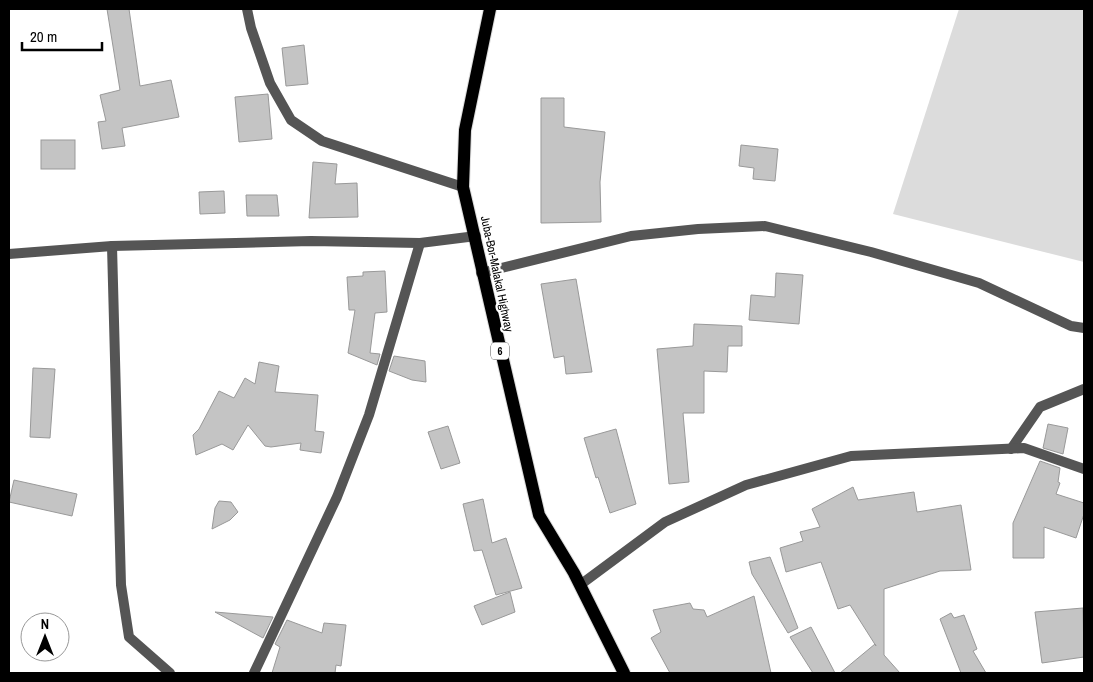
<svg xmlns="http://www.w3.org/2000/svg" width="1093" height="682" font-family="'Archivo Narrow',sans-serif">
<rect width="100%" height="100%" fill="#fff"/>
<!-- green -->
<path fill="#dcdcdc" d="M959,9H1084V262L893,214Z"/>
<!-- building -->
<g fill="#c4c4c4" stroke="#999">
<path d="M107,9H129L140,86L171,80L179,117L122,128L125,146L102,149L98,122L106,121L100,95L120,90Z"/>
<path d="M304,45L308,84L286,86L282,48Z"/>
<path d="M268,94L272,139L239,142L235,97Z"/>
<path d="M541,98H564V127L605,132L600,182L601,222L541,223Z"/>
<rect x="41" y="140" width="34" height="29"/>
<path d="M741,145L778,149L775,181L753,179L754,168L739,166Z"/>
<path d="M313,162L337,164L335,184L357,183L358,217L309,218Z"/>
<path d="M224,191L225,213L200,214L199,192Z"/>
<path d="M246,195H277L279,216H247Z"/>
<path d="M385,271L387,312L375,313L370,353L380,354L377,365L348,353L355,310H349L347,277L363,276V272Z"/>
<path d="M776,273L803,275L799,324L749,320L751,295L775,297Z"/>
<path d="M576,279L592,372L566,374L564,356L554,358L541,284Z"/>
<path d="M694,324L742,326V346H728L727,372L704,371V413H683L689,482L669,484L657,349L693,346Z"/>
<path d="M394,356L425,361L426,382L412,380L389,371Z"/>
<path d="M259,362L279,366L275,392L318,395L315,431L324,432L321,453L300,450L301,443L271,447L265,446L248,425L233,450L222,444L196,455L193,435L199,429L219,391L234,398L245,378L255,384Z"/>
<path d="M33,368L55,369L50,438L30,437Z"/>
<path d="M1048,424L1068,428L1063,454L1043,448Z"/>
<path d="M448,426L460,463L441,469L428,432Z"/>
<path d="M616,429L636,504L610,513L598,477L596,478L584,438Z"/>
<path d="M1040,461L1060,468L1058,482L1060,483L1056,494L1084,503V514L1076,538L1044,527V558H1013V523Z"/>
<path d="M14,480L77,494L72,516L9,502Z"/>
<path d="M853,487L858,500L914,492L917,512L961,505L971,570L940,571L884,589V655L900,673H840L875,644L876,646L850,605L838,609L821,562L786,572L780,548L803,541L800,532L820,527L812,509Z"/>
<path d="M483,499L492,543L506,538L522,588L496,595L482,550L474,551L463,504Z"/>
<path d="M219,501L231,502L238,512L230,520L212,529L215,508Z"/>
<path d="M770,557L798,628L788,633L752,574L749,562Z"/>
<path d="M510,592L515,612L482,625L474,606Z"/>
<path d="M754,596L771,673H670L651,638L661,632L653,610L690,603L693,609L704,610L707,617Z"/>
<path d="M1083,608L1084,657L1042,663L1035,612Z"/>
<path d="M215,612L273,617L263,638Z"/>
<path d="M951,613L954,618L964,615L977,649L973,651L986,673H961L940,619Z"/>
<path d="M287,620L322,633L324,623L346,625L341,666L336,665L335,673H272L280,647L275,644Z"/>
<path d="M811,627L835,673H813L790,637Z"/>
</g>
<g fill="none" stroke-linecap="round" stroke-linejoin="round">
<!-- primary casing -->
<g stroke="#dbdbdb" stroke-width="14">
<path id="primary" d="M490,9L465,130L463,187L539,515L574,573L624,673"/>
</g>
<!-- minor -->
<g stroke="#555" stroke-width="10">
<path d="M247,9L251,28L270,83L291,120L322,141L463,187"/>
<path d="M112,246L121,585L129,637L170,673"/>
<path d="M9,254L112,246L311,241L420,243L476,236"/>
<path d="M481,273L631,236L698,229L765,226L871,252L979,283L1071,326L1084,328"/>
<path d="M1011,449L1040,407L1084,389"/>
<path d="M580,585L665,522L746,485L851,456L1024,448L1084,469"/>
<path d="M254,673L337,497L369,415L420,243"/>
</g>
<!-- primary -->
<use href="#primary" stroke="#000" stroke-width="12"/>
</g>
<g text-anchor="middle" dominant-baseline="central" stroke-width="4.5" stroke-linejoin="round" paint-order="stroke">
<!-- shield labels -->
<rect fill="#fff" stroke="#4c4c4c" stroke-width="1" x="491" y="342.5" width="18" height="17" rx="4"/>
<g font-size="11" font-weight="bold" fill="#000">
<text x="500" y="351">6</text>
</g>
<!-- street labels -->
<g font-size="12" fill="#000" stroke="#fff">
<text transform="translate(497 274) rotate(78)">Juba-Bor-Malakal Highway</text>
</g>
</g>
<!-- border -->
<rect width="1093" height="682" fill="none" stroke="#000000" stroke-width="20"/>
<!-- north arrow -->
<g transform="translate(45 637)"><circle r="24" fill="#ffffff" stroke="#999999"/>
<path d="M0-4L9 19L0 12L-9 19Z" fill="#000000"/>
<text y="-8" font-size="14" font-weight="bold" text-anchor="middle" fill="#000000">N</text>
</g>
<!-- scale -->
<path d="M22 42v8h80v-8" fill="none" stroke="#000000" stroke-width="2.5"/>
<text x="30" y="42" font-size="15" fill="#000000" stroke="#ffffff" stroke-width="4" paint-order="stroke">20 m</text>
</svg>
